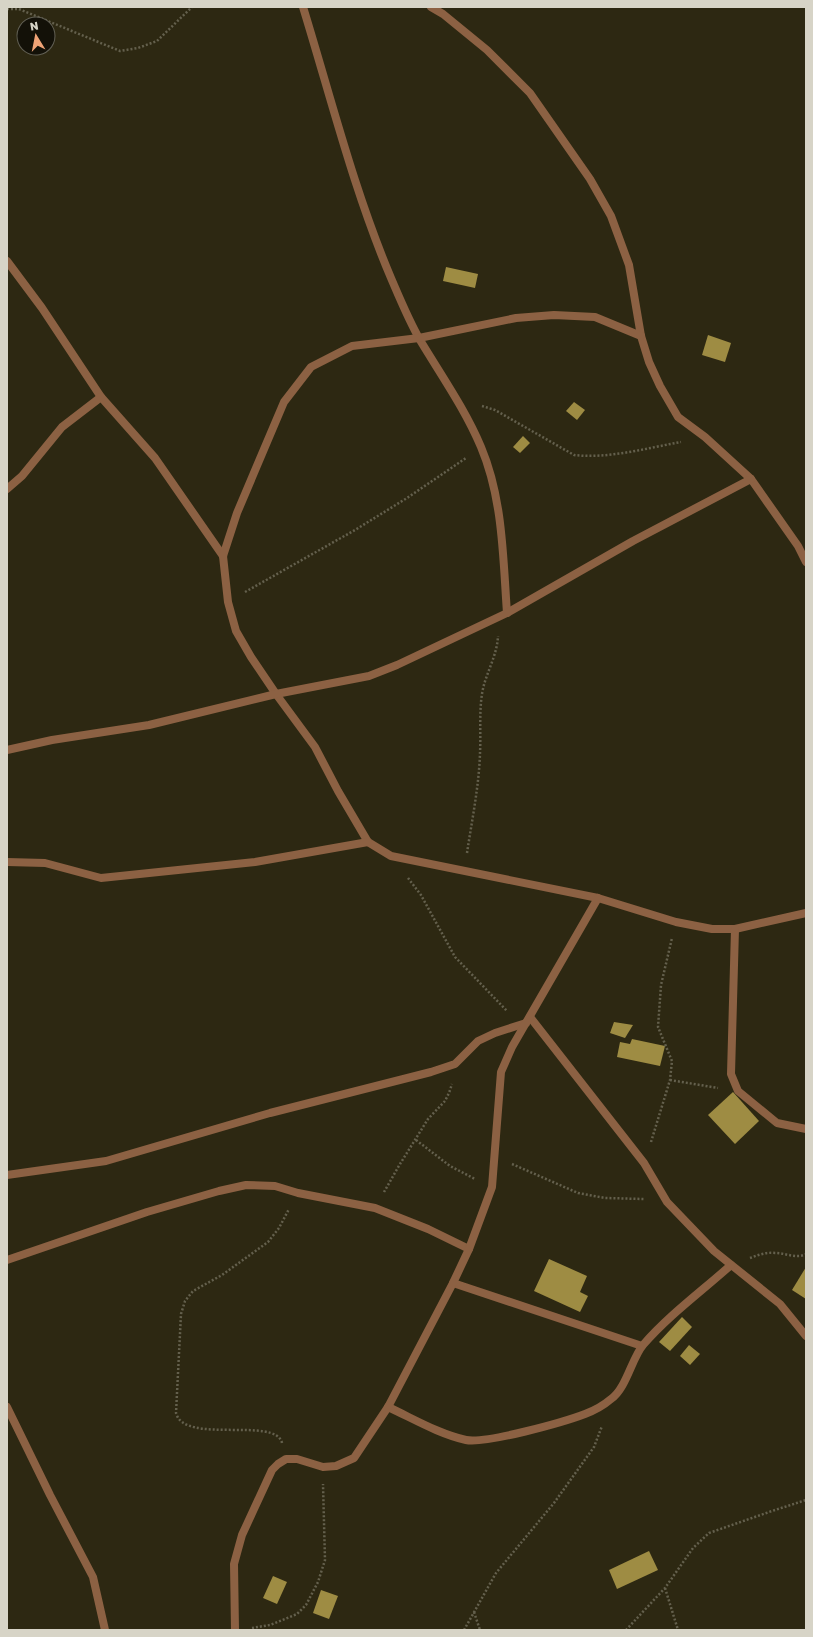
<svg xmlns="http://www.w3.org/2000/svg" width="813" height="1637" font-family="'Golos Text',sans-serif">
<rect width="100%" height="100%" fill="#2d2812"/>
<!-- building -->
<g fill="#9e8c43">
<path d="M446,267L478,274L475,288L443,281Z"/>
<path d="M708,335L731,343L725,362L702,355Z"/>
<path d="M574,402L585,410L577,420L566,411Z"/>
<path d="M523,436L530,443L520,453L513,447Z"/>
<path d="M614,1022L633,1025L625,1038L610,1033Z"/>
<path d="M632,1039L665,1046L660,1066L617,1057L620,1042L630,1044Z"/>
<path d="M733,1092L759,1121L735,1144L708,1115Z"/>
<path d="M549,1259L587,1276L580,1292L588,1296L580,1312L534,1291Z"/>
<path d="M806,1267V1299L792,1290Z"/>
<path d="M682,1317L692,1327L670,1351L659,1342Z"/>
<path d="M689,1345L700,1354L690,1365L680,1356Z"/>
<path d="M649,1551L658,1570L617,1589L609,1570Z"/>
<path d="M273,1576L287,1582L277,1604L263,1598Z"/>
<path d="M321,1590L338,1596L329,1619L313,1613Z"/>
</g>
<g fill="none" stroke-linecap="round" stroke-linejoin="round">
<!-- path -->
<g stroke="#64604d" stroke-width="2.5" stroke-dasharray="2 2" stroke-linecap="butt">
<path d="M7,9H19L120,51L138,48L157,41L192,7"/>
<path d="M482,406L495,410L574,455C609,459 647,448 681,442"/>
<path d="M245,592L355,530L407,498L466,458"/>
<path d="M467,853C472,820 479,786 480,753C481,734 479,713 482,694C485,674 497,657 498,636"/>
<path d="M408,878L421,895L455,957L507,1011"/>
<path d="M670,1080L718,1088"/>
<path d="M416,1140L450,1166L475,1179"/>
<path d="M651,1142L670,1080L672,1061L658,1027L661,985L672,938"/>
<path d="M512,1164L578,1193L605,1198L644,1199"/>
<path d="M384,1192L400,1164L428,1119L445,1101L449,1093L452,1084"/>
<path d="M750,1258C758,1255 766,1252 775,1253C786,1253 796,1259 806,1254"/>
<path d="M282,1443C276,1416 184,1445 176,1413L181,1314L185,1301L193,1291L222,1275L268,1242L279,1228L289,1209"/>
<path d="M665,1588L678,1630"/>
<path d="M474,1612L480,1630"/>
<path d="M252,1628L270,1625L297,1614L306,1605L318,1582L325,1560L323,1484"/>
<path d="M464,1630L496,1573L554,1503L594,1447L602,1426"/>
<path d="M626,1630L665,1588L693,1548L709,1533L772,1511L806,1500"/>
</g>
<!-- street -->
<g stroke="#8c6143" stroke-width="8">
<path d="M303,7C331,98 354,191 391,278C400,299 409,321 420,340C441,375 465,409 481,447C503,499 503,558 507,613"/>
<path d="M431,7L443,14L487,50L530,93L590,179L611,216L629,265L641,336L649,362L660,386L678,417L705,437L751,479L798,546L806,562"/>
<path d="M7,261L42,308L101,397L155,458L223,556"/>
<path d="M641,336L595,317L554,315L516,318L419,338L352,346L311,367L284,402L237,513L223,556L228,602L236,631L251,657L276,694L315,747L338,791L368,842L391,856L598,898L676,922L712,929H735L806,913"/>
<path d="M7,489L22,476L62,427L101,397"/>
<path d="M7,750L52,740L149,725L276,694L369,676L397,665L507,613L633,541L751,479"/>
<path d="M7,862L45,863L101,878L255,862L368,842"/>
<path d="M735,929L731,1074L738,1091L777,1123L806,1129"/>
<path d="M530,1017L644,1163L667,1202L714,1251L780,1304L806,1336"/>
<path d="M7,1175L106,1161L270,1113L431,1072L455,1064L478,1041L495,1033L526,1023"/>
<path d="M7,1260L147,1212L219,1191L246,1185L275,1186L298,1193L375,1208L428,1229L469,1249"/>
<path d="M453,1283L642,1346"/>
<path d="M7,1407L50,1495L93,1577L105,1630"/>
<path d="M388,1407C414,1419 439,1434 466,1440C486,1444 564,1422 585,1414C593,1411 604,1405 611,1399C626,1389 632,1358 643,1345C669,1315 702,1291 731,1265"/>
<path d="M235,1630L234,1564L242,1535L272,1470L278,1464L286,1459H297L323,1467L336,1466L354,1458L388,1407L453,1283L469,1249L492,1187L501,1072L512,1047L598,898"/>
</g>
</g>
<!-- border -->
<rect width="813" height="1637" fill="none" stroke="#d7d4c7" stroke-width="16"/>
<!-- north arrow -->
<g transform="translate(36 36) rotate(350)"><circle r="19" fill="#131108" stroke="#615f54"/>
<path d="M0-3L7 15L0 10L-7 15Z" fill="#efa376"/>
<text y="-6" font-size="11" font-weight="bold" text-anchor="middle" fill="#d7d4c7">N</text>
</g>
</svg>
